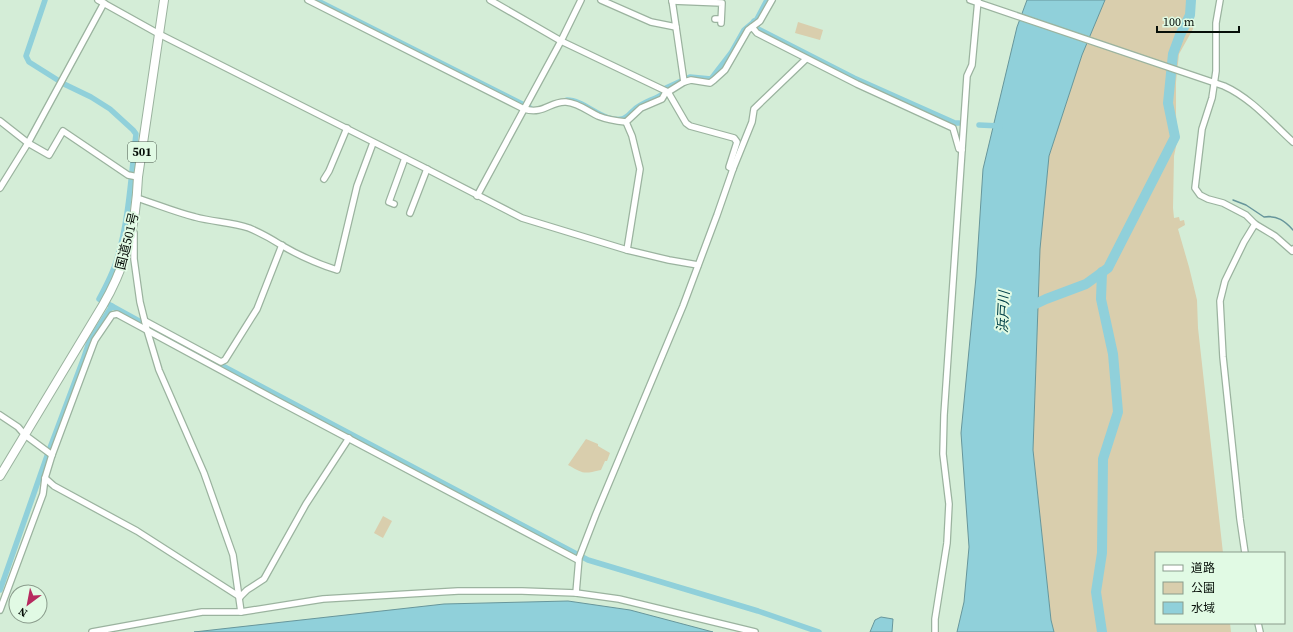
<svg xmlns="http://www.w3.org/2000/svg" width="1293" height="632" font-family="'Source Serif 4','Noto Sans JP',serif">
<rect width="100%" height="100%" fill="#d4edd7"/>
<!-- green -->
<g fill="#d9cead">
<path d="M1105,0H1193V29L1179,54L1176,82V115L1178,137L1174,156L1173,208L1174,218L1179,217L1180,221L1184,220L1185,225L1178,229L1189,267L1197,300L1198,328L1223,553H1156V623H1230L1231,632H1054L1051,620L1033,450L1040,249L1049,156L1082,55Z"/>
<path d="M798,22L823,30L820,40L795,33Z"/>
<path d="M586,439L598,444V446L610,453L607,461H605L601,470C583,474 584,474 568,465Z"/>
<path d="M383,516L392,521L383,538L374,533Z"/>
</g>
<!-- water -->
<g fill="#90d0da" stroke="#67969b">
<path d="M1027,0H1105L1082,55L1049,156L1040,249L1033,450L1051,620L1054,632H957L964,602L969,547L961,433L976,277L983,169L1017,27Z"/>
<path d="M568,601L630,610L713,632H194L444,604Z"/>
<path d="M881,617L893,619L892,632H870L875,620Z"/>
</g>
<g fill="none" stroke-linecap="round" stroke-linejoin="round">
<!-- stream -->
<path stroke="#67969b" stroke-width="1.5" d="M1233,200L1246,205L1264,217C1277,215 1285,221 1293,230"/>
<!-- canal -->
<g stroke="#90d0da" stroke-width="5.5">
<path d="M45,0L26,56L29,62L64,84L91,97L110,109L133,130L136,134C131,175 129,220 117,259C113,273 106,286 99,299L139,321"/>
<path d="M316,0L530,108"/>
<path d="M754,21L758,29L762,31L854,78L955,123H959"/>
<path d="M666,88L690,77L711,79L731,53L744,30L757,19L767,0"/>
<path d="M567,100C585,100 603,123 622,119C627,118 630,113 634,110C641,103 653,100 661,95"/>
<path d="M979,125L1000,126"/>
<path d="M153,329L588,560L758,611L819,632"/>
<path d="M0,590L47,456L83,360L89,342L112,306"/>
</g>
<!-- river -->
<g stroke="#90d0da" stroke-width="10">
<path d="M1027,308L1046,299L1086,284L1108,268L1175,137L1168,103L1173,54L1180,35L1190,15L1191,0"/>
<path d="M1102,632L1096,592L1102,553L1103,459L1118,412L1113,354L1101,299L1102,272"/>
</g>
<!-- minor casing -->
<g stroke="#9bb39f" stroke-width="8">
<g id="minor">
<path d="M98,0L159,34L421,166L522,218L627,250L669,260L698,265"/>
<path d="M308,0L524,109C544,115 550,101 566,102C578,103 588,111 598,116C608,120 616,121 626,122"/>
<path d="M490,0L561,41L668,92L684,82L691,80L710,83L714,80L725,70L748,30L760,21L772,0"/>
<path d="M601,0L651,22L676,27L672,0"/>
<path d="M970,0L1224,86C1251,98 1272,123 1293,142"/>
<path d="M1220,0L1216,23V71L1212,98L1202,129L1195,188L1200,195L1208,199L1223,203L1246,215L1255,224L1275,236L1292,251L1293,249"/>
<path d="M672,1L722,3L721,23"/>
<path d="M715,19H721"/>
<path d="M676,27L684,82"/>
<path d="M752,27L757,33L857,84L953,128L959,149L962,150"/>
<path d="M668,92L686,123L690,126L734,138L737,142L729,167L733,169"/>
<path d="M0,121L28,143L49,155L63,131L128,175L138,177"/>
<path d="M324,179L329,171L347,128"/>
<path d="M0,188L28,143L104,3"/>
<path d="M477,196L561,41L581,0"/>
<path d="M137,198C156,204 175,212 195,217C213,222 231,222 249,228C261,233 270,238 281,245C298,255 318,264 337,270L357,186L373,143"/>
<path d="M394,204L389,202L405,158"/>
<path d="M410,213L427,169"/>
<path d="M134,233V259L140,302L147,330L159,370L204,473L233,555L241,612"/>
<path d="M627,250L640,169L632,136L626,122L641,108L662,99L666,92"/>
<path d="M145,321L221,362L225,360L257,309L282,245"/>
<path d="M0,415L18,427L25,435L52,455"/>
<path d="M45,478L54,486L137,531L240,597"/>
<path d="M1245,553L1240,519L1223,357L1220,301L1225,281L1244,242L1255,224"/>
<path d="M576,593L579,558L596,514L683,306L717,215L733,169L752,122L754,109L806,59"/>
<path d="M240,597L247,590L264,579L306,504L349,438"/>
<path d="M0,610L43,494L45,478L52,455L93,345L95,340L112,315L117,314L276,400L578,560"/>
<path d="M1258,623L1260,632"/>
<path d="M92,632L202,612H241L323,599L458,591H522L576,593L619,599L755,632"/>
<path d="M935,632V619L947,543L949,504L943,454L944,415L967,76L972,65L978,0"/>
</g>
</g>
<!-- highway casing -->
<g stroke="#9bb39f" stroke-width="10">
<path id="highway" d="M0,476L103,305C127,264 136,224 138,177L164,0"/>
</g>
<!-- minor -->
<use href="#minor" stroke="#fff" stroke-width="5.5"/>
<!-- highway -->
<use href="#highway" stroke="#fff" stroke-width="8"/>
</g>
<g text-anchor="middle" dominant-baseline="central" stroke-width="4" stroke-linejoin="round" paint-order="stroke">
<!-- shield labels -->
<rect fill="#e1fae4" stroke="#48564b" stroke-width="1" x="128" y="142" width="28" height="20" rx="3"/>
<g font-size="12" font-weight="bold" fill="#070f09">
<text x="142" y="152">501</text>
</g>
<!-- street labels -->
<g font-size="13" fill="#070f09" stroke="#e1fae4">
<text transform="translate(127 241) rotate(-76)">国道501号</text>
</g>
<!-- water labels -->
<g font-size="14" font-style="italic" fill="#014047" stroke="#e1fae4">
<text transform="translate(1003 312) rotate(-87)">浜戸川</text>
</g>
</g>
<!-- legend -->
<rect x="1155" y="552" width="130" height="72" fill="#e1fae4" stroke="#8a9c8c"/>
<rect x="1163" y="565" width="20" height="6" fill="#ffffff" stroke="#8a9c8c"/>
<text x="1191" y="572" font-size="12" fill="#070f09">道路</text>
<rect x="1163" y="582" width="20" height="12" fill="#d9cead" stroke="#8a9c8c"/>
<text x="1191" y="592" font-size="12" fill="#070f09">公園</text>
<rect x="1163" y="602" width="20" height="12" fill="#90d0da" stroke="#8a9c8c"/>
<text x="1191" y="612" font-size="12" fill="#070f09">水域</text>
<!-- north arrow -->
<g transform="translate(28 604) rotate(212)"><circle r="19" fill="#e1fae4" stroke="#8a9c8c"/>
<path d="M0-3L7 15L0 10L-7 15Z" fill="#b72a5f"/>
<text y="-6" font-size="11" font-weight="bold" text-anchor="middle" fill="#070f09">N</text>
</g>
<!-- scale -->
<path d="M1157 26v6h82v-6" fill="none" stroke="#070f09" stroke-width="2"/>
<text x="1163" y="26" font-size="12" fill="#070f09" stroke="#e1fae4" stroke-width="3" paint-order="stroke">100 m</text>
</svg>
